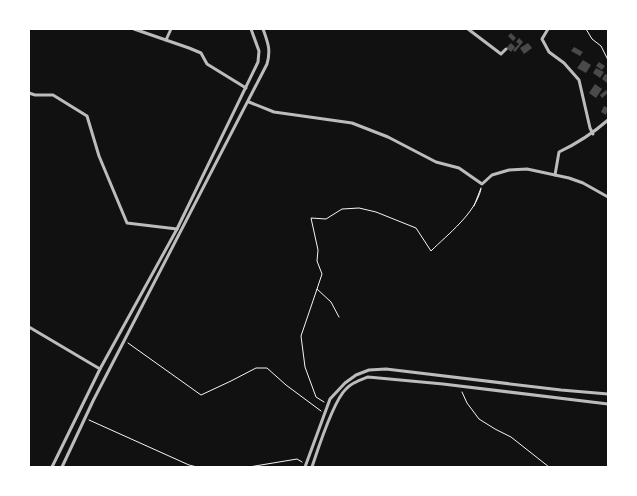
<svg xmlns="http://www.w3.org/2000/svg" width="637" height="496" font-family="'Varela Round',sans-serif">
<rect width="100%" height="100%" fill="#111"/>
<!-- building -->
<g fill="#4a4a4a">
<path d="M511,33L516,38L513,41L508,36Z"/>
<path d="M519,38L523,42L515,52L513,50L519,44L516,42Z"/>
<path d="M511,43L515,47L511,52L506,48Z"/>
<path d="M528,43L532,48L524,54L520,48Z"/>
<path d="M574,47L583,52L580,56L571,51Z"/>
<path d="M583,60L591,65L586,73L577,68Z"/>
<path d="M599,62L605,66L602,70L596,66Z"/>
<path d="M596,68L604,72L600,78L593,73Z"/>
<path d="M605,74L608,75L607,83L602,79Z"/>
<path d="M595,84L602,89L596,98L589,93Z"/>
<path d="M606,90L608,93L602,98L600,95Z"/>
<path d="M604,106L608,108L606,115L601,112Z"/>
</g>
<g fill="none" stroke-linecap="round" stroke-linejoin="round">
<!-- path -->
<g stroke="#f5f5f5" stroke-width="1">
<path d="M586,29L592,39L601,46L608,60"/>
<path d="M474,206L481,188"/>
<path d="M317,289L322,274L317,261L318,250L311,218L326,219L342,209L359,208L376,212L416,228L431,251C448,234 475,214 481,189"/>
<path d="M128,343L201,395L231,381L256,368H267L286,385L321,411"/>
<path d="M462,392L467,403L479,419L495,429L511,437L549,467"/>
<path d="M324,402L316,397L305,367L301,336L317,289L331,302L339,317"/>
<path d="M89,420L189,465L197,467"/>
<path d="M249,467L297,459L302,462"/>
</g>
<!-- minor -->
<g stroke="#bcbcbc" stroke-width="3">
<path d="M134,29L189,48L201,53L207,64L246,88"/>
<path d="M468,29L501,54L506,49"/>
<path d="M548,29L542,39L549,52L564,63L579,80L590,128L593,134"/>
<path d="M166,40L171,29"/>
<path d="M29,93L35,95H53L87,116L99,156L127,223L177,229"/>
<path d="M249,102L274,112L352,123L388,137L436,162L459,168L482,184L492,175L509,170L527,169L569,178L583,183L608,197"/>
<path d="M555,175L559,152C578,143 592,134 608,120"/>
<path d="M29,327L100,369"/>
<path d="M52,467L100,369L177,229L258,62L259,51L251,29"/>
<path d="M62,467L93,401L267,64C271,50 268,43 263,29"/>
<path d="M305,467L330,399L345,383L356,375L369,370L386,369L561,390L608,394"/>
<path d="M312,467C318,449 333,401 346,389C351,383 360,380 368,377L443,384L608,404"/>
</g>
</g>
<!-- border -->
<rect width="637" height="496" fill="none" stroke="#ffffff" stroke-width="60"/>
</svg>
